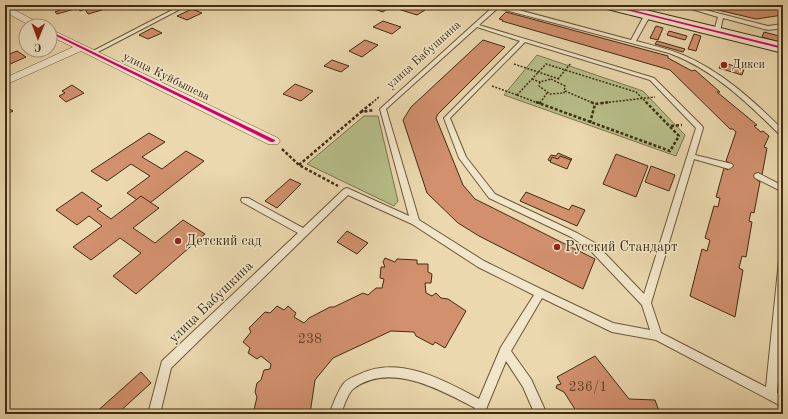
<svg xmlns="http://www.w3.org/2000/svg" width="788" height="419" font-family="'Old Standard TT',serif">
<rect width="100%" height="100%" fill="#ebd8ae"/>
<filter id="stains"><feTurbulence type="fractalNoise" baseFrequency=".005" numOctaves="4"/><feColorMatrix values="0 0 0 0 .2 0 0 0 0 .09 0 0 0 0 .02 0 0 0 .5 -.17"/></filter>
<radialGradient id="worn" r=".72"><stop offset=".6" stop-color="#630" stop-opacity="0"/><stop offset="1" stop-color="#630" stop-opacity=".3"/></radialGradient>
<!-- green -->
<g fill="#b7bf8a" stroke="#7b764e">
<path d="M537,55L643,91L685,135L676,156L504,95Z"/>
<path d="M364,116H378L398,201L394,206L307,164Z"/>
</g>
<!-- building -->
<g fill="#d2906e" stroke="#3f2d12">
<path d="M73,5H99L102,10L88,14L85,9L80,11L78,8L57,14L55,12Z"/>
<path d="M376,5H388L391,6L383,12L371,8Z"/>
<path d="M404,5H410L425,10L417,15L398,9Z"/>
<path d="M697,5H783V15L756,19Z"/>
<path d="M192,9L202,13L187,20L177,16Z"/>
<path d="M506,12L668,56V58L692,71L695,70L720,92H717L757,125L754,126L761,132L763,131L769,136L764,147L767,148L762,175L758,174L757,180L760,182L754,213L751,212L749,221L752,222L746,257L742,256L739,268L743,270L735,317L690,296L702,249L707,251L710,240L705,238L714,206L718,207L720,198L716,197L724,168L728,170L730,163L726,161L736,132L733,129H730L670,70L502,21L503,20L499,19Z"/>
<path d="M383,21L401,27L392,34L373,27Z"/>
<path d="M656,26L663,28L658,40L650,38Z"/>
<path d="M152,28L162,33L148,39L139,35Z"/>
<path d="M669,31L687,36L685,40L667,35Z"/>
<path d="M764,32L783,37V43L762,37Z"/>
<path d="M694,34L701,36L696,51L688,49Z"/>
<path d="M365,40L378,45L362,57L349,51Z"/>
<path d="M483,40L505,47L438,114L436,118L463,185L475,199L595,259L583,289L479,236L458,223L427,193L403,120L411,107Z"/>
<path d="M657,41L685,49L683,52L655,44Z"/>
<path d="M17,51L26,57L8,65L5,62V56Z"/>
<path d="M332,60L349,66L341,72L324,66Z"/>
<path d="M721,62L744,69L742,75L719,68Z"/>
<path d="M295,84L313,91L301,101L283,94Z"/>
<path d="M72,85L84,93L66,102L59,96L65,93L62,91Z"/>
<path d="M5,106L13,111L5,115Z"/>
<path d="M149,133L165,142L142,157L162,169L186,151L204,161L146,206L127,193L150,176L131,164L107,181L91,171Z"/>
<path d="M558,153L572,159L566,167L548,160L551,155L556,156Z"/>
<path d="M616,154L648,166L636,197L603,184Z"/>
<path d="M560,156L571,160L567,169L550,162L552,157L558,159Z"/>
<path d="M651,166L675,175L669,191L645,182Z"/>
<path d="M290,179L301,184L277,208L265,201Z"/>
<path d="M82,192L102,206L97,209L111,219L141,196L159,208L133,228L155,243L183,220L205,234L136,294L113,276L141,253L120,238L91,260L73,247L102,226L89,216L77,225L56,210Z"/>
<path d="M526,192L569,210L572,205L585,210L577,226L520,201Z"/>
<path d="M347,231L368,243L357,254L337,242Z"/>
<path d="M385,258L395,262L397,259L417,260V264H428V272L432,274L431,283H425L426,293L432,296L436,293L441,298L448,299L466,311L445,348L435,342L433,345L416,336L414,332L391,331L333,358L315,380L310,414H253L257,397L255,392L257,383L261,380L264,370L270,369L271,364L261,356L257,359L248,353L250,348L243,342L251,332L249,328L265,312L270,313L277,306L284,310L288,306L296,313L294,317L304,323L309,318L330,307H334L363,293L368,295L376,288H382L384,279L380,278L381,267H385L383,262Z"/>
<path d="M595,356L629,399L655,400L660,414H578L564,392L556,388L557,385L561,384L557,377Z"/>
<path d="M141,372L151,383L117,414H94Z"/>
</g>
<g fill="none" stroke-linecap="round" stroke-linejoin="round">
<!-- lane casing -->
<g stroke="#6a5839" stroke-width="2">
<g id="lane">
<path d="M182,5H188L96,53L91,52Z"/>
<path d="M495,5H500L631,40L645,14L650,13L651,14L636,41C652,45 668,49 683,55C721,71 754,101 783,130V136H781C748,103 713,69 669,53L498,8L479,25L654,78L702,126L703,128L695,155L732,164L733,166L729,169L694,159L651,303L661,333L766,387L779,260L780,257L783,256V314L777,393L783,396V407L656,340L612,332L542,298L511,351L531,379L545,410L543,414H531L533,410L523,387L506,361L484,414H472L475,408C441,390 389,361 353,389C348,393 343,408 341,414H329C333,405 338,390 344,383C347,379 355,376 360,374C399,355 444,380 479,399L501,347L534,295L478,267L412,224L348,195L171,368L160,414H148L162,361L298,233L242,202L241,200L242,198H248L303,228L344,189L347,188L409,216L380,109ZM477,27L520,41L444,118L459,158L489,198L571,237L589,249L642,305L650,330L613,323L543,290L484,261L419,220L386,109ZM525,42L650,80L696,128L644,294L595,243L577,233L495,194L466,157L450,118Z"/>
<path d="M678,5H686L768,26L783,24V28L768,30L723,18L720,31L717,33L714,31L718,17Z"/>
<path d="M758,173L783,186V192L755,178L754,176L755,174Z"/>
</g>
</g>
<!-- street casing -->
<g stroke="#6a5839" stroke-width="1">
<g id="street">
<path d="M5,5L41,24L43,26H31L5,12Z"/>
<path d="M50,29L278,138L280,141L278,144H268L81,51L5,85V78L73,47L50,36Z"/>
</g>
</g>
<!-- secondary casing -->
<g stroke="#3f2d12" stroke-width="2">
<path id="secondary" d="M601,5H625L783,43V53L603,8Z"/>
</g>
<!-- path-far1 -->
<g stroke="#3f2d12" stroke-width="1.5" stroke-dasharray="2 1.5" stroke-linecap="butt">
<path d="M585,5L594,7"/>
<path d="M514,64L559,79"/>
<path d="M532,79L540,82"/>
<path d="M551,79L565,86L564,93L550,94L539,86L540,82Z"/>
<path d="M558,79L571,63"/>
<path d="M492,86L517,95"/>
<path d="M565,91L593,103"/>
<path d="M517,95L538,103"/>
<path d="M517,95L546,64L636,92L647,103"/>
<path d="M372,103L379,97"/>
<path d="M540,103L547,93"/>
<path d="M602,103L655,97"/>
</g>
<!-- path -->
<g stroke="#3f2d12" stroke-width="2.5" stroke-dasharray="3 2" stroke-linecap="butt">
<path d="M536,102L670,151L679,136L646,102"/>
<path d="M591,102L595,104"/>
<path d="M539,104L540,102"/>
<path d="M361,112L373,102"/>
<path d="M590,123L595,104L610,102"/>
<path d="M671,126L682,125"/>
<path d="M282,149L299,165L338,186"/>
<path d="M299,165L361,112L374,110"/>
</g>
<!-- lane -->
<use href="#lane" fill="#f2e6ca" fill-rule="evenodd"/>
<!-- street -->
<use href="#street" fill="#f2e6ca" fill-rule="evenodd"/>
<!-- secondary -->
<use href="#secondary" fill="#f2e6ca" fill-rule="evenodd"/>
<!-- cycleway casing -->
<g stroke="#f2e6ca" stroke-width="3">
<g id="cycleway">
<path d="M606,5H612L783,47V49Z"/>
<path d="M50,31L275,140V141L273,142H271L50,33Z"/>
</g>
</g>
<!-- cycleway -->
<use href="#cycleway" fill="#d6006c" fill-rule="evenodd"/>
</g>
<!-- markers -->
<g fill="#8f2418" stroke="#f2e6ca" stroke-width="1.5">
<circle cx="724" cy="65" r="4"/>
<circle cx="178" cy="241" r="4"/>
<circle cx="557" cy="247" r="4"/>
</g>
<g text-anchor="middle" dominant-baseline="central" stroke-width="3" stroke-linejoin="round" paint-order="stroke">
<!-- far-street labels -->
<g font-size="12" fill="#3f2d12" stroke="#f2e6ca">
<text transform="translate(424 55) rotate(-42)">улица Бабушкина</text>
<text transform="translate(166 77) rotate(26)">улица Куйбышева</text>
</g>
<!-- far-poi labels -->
<g font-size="12" fill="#3f2d12" stroke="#f2e6ca" text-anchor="start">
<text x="732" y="65">Дикси</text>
</g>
<!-- poi labels -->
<g font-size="14" fill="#3f2d12" stroke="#f2e6ca" text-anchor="start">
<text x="186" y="241">Детский сад</text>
<text x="565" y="247">Русский Стандарт</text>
</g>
<!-- street labels -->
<g font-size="14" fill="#3f2d12" stroke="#f2e6ca">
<text transform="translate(211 302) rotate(-44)">улица Бабушкина</text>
</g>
<!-- near-number labels -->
<g font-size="14" fill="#644629">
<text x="310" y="339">238</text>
<text x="588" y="387">236/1</text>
</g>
</g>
<!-- margin -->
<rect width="788" height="419" fill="none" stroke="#ebd8ae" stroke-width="20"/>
<rect x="6" y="6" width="776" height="407" fill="none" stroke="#3f2d12" stroke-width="2"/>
<rect x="10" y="10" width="768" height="399" fill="none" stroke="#3f2d12"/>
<!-- north arrow -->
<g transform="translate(38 38) rotate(181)"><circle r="19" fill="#f2e6ca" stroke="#aa9c80"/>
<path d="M0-3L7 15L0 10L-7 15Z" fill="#8f2418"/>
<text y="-6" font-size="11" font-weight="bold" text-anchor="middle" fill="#3f2d12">С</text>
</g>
<rect width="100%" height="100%" filter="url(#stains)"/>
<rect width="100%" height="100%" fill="url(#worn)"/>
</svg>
